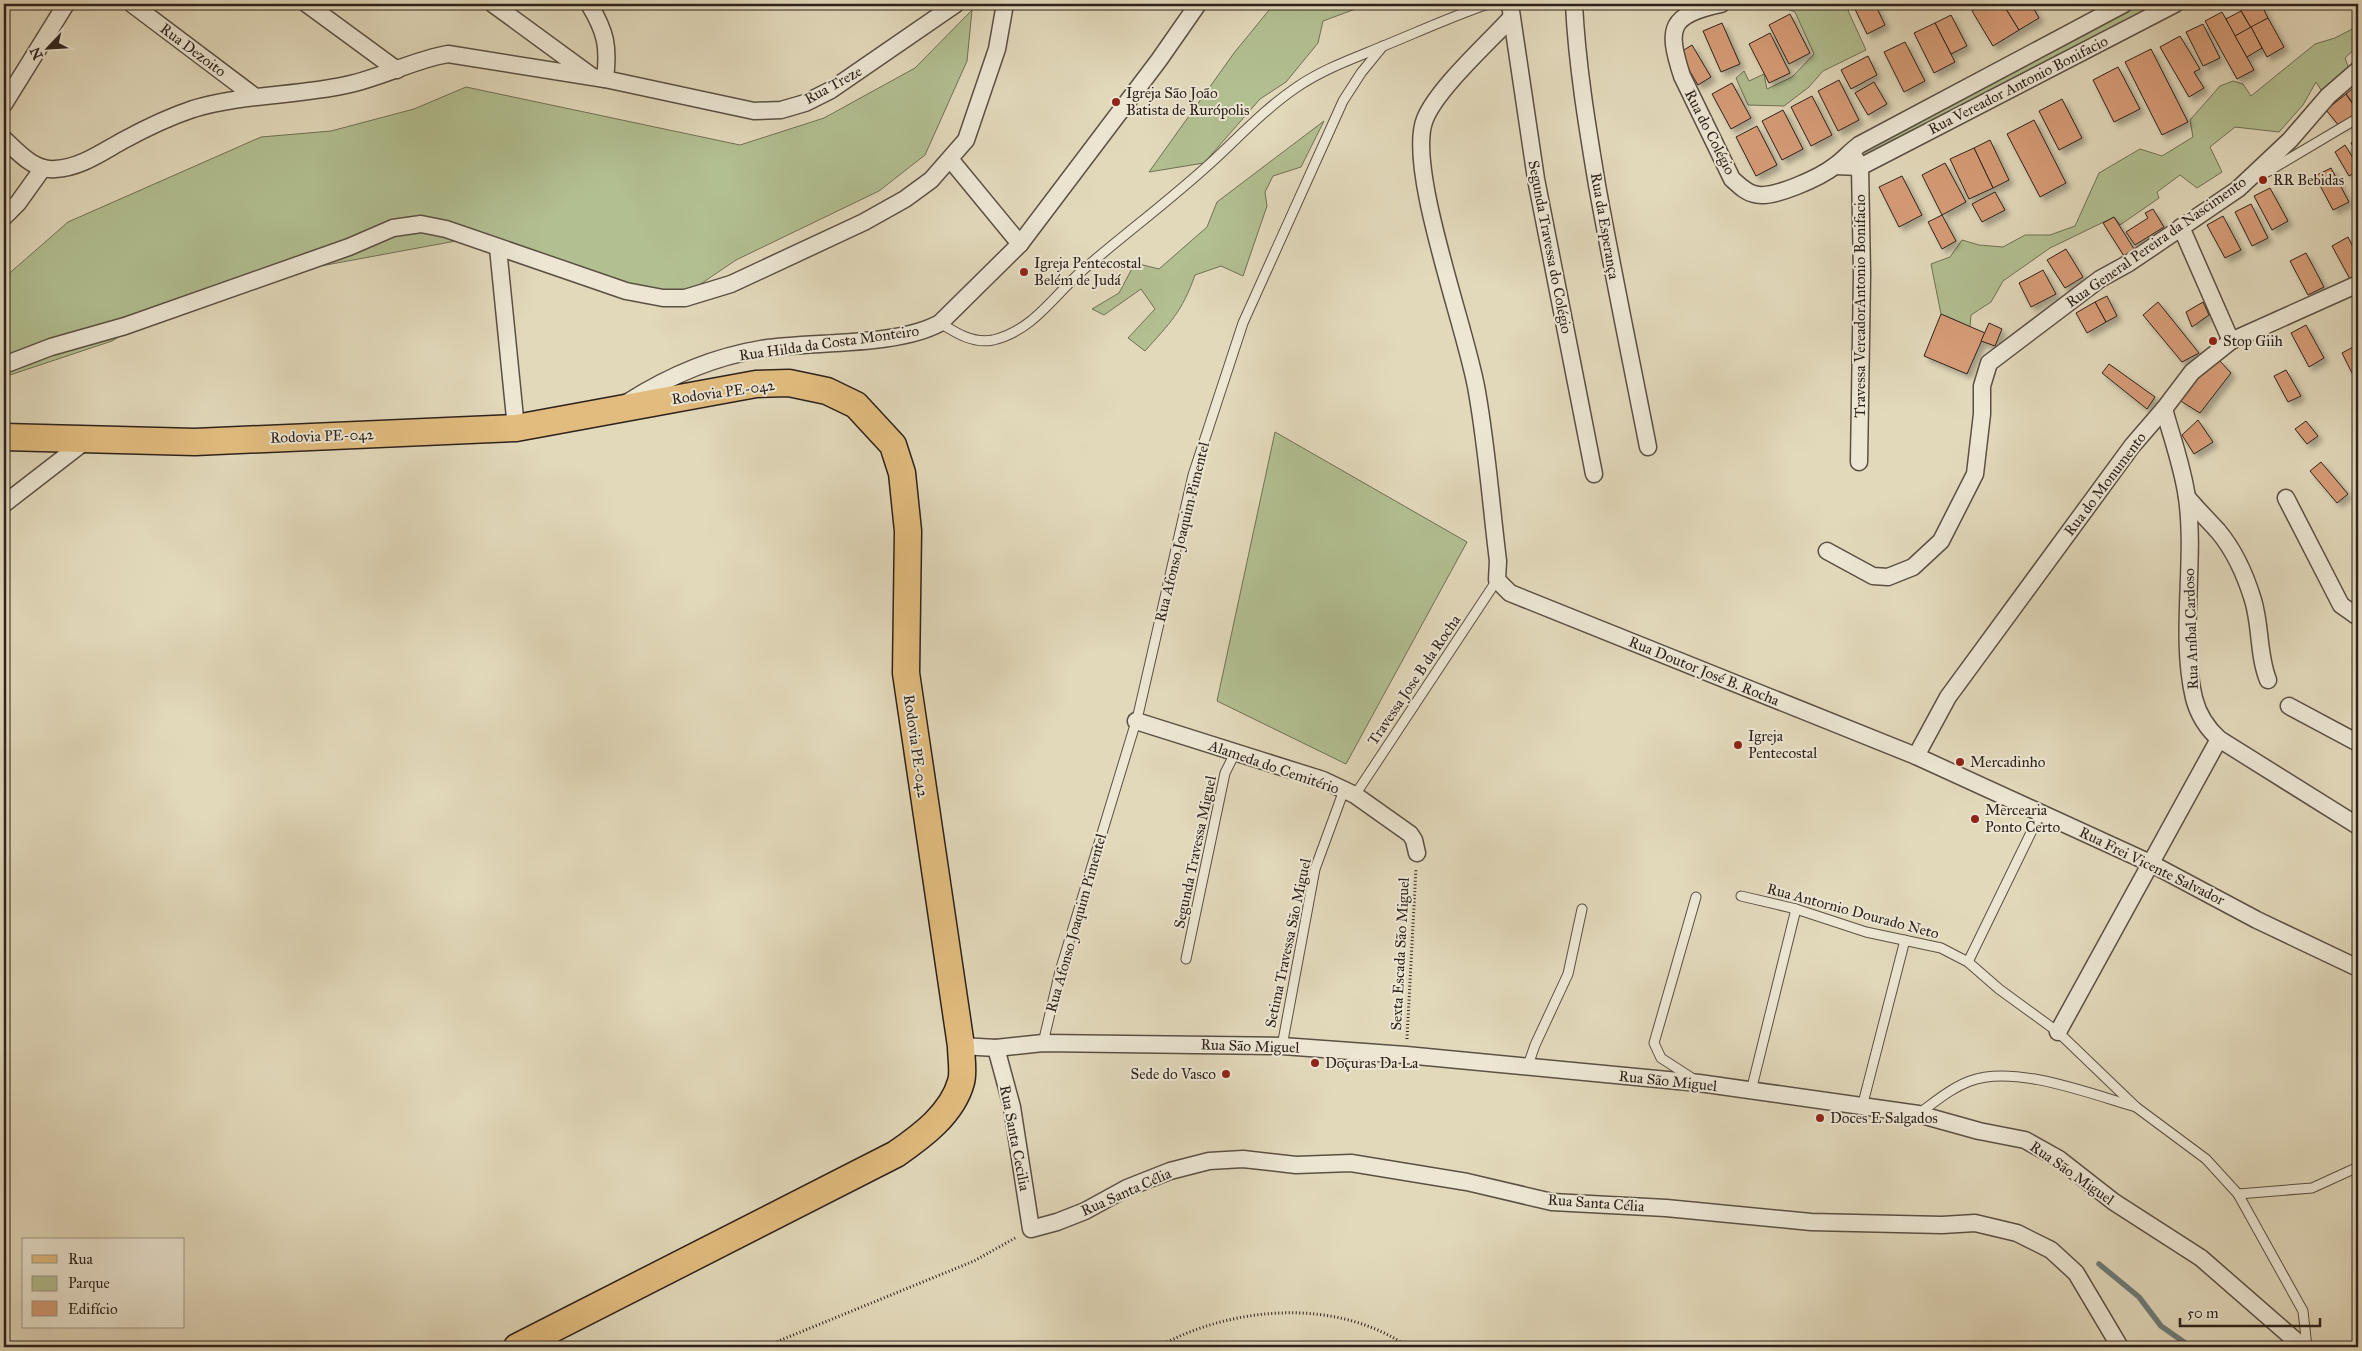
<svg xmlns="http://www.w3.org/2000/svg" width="2362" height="1351" font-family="'IM FELL Great Primer',serif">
<defs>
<filter id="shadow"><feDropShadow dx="4.5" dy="4.5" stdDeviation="2.5" flood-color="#0004"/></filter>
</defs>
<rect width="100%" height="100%" fill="#e2d9bb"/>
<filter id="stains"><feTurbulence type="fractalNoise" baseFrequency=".004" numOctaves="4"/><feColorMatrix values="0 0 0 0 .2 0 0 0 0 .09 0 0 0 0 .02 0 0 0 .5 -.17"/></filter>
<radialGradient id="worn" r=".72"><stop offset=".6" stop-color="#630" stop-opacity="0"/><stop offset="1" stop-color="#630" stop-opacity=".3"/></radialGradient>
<!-- green -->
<g fill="#b2bf91" stroke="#707056">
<path d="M1274,4H1369L1323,21L1318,43L1286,82L1260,99L1204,163L1149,172L1234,53Z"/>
<path d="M1779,4H1845L1866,50L1823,71L1809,87L1784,106L1748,105L1736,78L1744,71L1749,81L1764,74L1767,89L1792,77L1814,54L1795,12L1777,5Z"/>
<path d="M2131,4H2167L1875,155L1855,156Z"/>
<path d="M972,10L967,61L925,155L879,191L736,260L680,298L472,238L218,285L181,299L112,341L4,377V278L68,222L261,137L331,131L414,109L466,87L740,145L824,118L915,68Z"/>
<path d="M2358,26V46L2345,58L2349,69L2323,93L2316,82L2303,105L2279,132L2235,127L2210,147L2222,172L2197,188L2180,175L2157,192L2159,198L2120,225L2114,217L2050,248L2003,281L1991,302L1971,315L1970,327L1941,314L1931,264L1950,257L1962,240L1979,245L2003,247L2025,235H2050L2075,226L2099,173L2140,149L2162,156L2193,137L2190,120L2220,86L2233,81L2243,84L2251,96L2315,44L2335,38Z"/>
<path d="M1324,121L1301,167L1273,176L1265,192L1267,206L1243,276L1221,266L1195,275C1182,312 1170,323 1145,351L1128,338L1155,309L1141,289L1104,315L1092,309L1119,293L1135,263L1159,269L1207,227L1217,202Z"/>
<path d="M1275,432L1467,542L1346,764L1217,701Z"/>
</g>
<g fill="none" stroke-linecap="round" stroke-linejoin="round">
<!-- stream -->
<path stroke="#6c7d7a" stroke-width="5.5" d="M2099,1264L2139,1297L2161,1326L2191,1347"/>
</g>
<!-- building -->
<g fill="#d69c77" stroke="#2e221c" filter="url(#shadow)">
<path d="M1875,4L1885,25L1867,34L1853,5Z"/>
<path d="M1983,4H2003L2019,30L1993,46L1972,11Z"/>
<path d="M2003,4H2031L2039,18L2019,30Z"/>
<path d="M2245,4H2261L2268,18L2251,28L2239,7Z"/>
<path d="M2241,11L2251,28L2235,36L2226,19Z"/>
<path d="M2222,12L2254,70L2237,79L2205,21Z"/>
<path d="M1790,14L1810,53L1789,64L1769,25Z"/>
<path d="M1951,15L1967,46L1951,54L1935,23Z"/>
<path d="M2268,18L2284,47L2267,57L2251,27Z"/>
<path d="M1722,23L1740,64L1721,72L1703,31Z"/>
<path d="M1935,23L1955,62L1934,73L1914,33Z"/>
<path d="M2203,24L2220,58L2203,66L2186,32Z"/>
<path d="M2251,27L2262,48L2247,57L2235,36Z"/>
<path d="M1770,33L1790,73L1769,83L1749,44Z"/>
<path d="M2180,36L2200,69L2194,72L2204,88L2189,97L2160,47Z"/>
<path d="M1905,42L1925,81L1904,92L1884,52Z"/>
<path d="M1692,45L1711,77L1698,85L1679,53Z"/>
<path d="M2151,49L2188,122L2162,135L2125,62Z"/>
<path d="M1868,56L1877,75L1851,89L1841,70Z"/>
<path d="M2118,67L2140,109L2114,122L2093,80Z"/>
<path d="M1839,80L1859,120L1838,131L1818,91Z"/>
<path d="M1874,82L1887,104L1868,115L1855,93Z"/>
<path d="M1732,83L1751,118L1731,129L1712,94Z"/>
<path d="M2358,84V110L2346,94Z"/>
<path d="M2346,94L2358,112L2340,127L2326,110Z"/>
<path d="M1812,96L1832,135L1811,146L1791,107Z"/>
<path d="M2062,99L2082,138L2059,150L2039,111Z"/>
<path d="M1783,110L1803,149L1782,160L1762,121Z"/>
<path d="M2034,120L2066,183L2040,197L2007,134Z"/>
<path d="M1757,126L1777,165L1756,176L1736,137Z"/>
<path d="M2358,139V155L2351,143Z"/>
<path d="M1990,140L2009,180L1993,188L1974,148Z"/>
<path d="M2345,145L2358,166V170L2349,176L2335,152Z"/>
<path d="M1974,148L1993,188L1969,199L1950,159Z"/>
<path d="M1945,163L1966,202L1942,215L1922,175Z"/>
<path d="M2331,168L2349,202L2333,210L2315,176Z"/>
<path d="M1902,176L1922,215L1899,227L1879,187Z"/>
<path d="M2270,188L2288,221L2272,230L2254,196Z"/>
<path d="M1995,192L2005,210L1982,222L1972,204Z"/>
<path d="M2251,204L2268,238L2252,246L2235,212Z"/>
<path d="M2153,209L2164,227L2135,245L2126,232L2148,218L2145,213Z"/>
<path d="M1942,215L1956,241L1942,249L1928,222Z"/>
<path d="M2223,216L2241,250L2225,258L2207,225Z"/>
<path d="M2114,217L2134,249L2124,256L2103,223Z"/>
<path d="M2348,237L2358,257V275L2350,279L2332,246Z"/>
<path d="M2066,249L2083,277L2065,288L2047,260Z"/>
<path d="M2306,253L2324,287L2308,295L2290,261Z"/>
<path d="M2043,270L2056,294L2031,307L2019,283Z"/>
<path d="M2107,296L2117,316L2106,322L2095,302Z"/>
<path d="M2095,302L2106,322L2087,333L2076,313Z"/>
<path d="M2158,302L2199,353L2182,362L2143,315Z"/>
<path d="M2203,302L2209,315L2192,327L2186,312Z"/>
<path d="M1941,314L1985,333L1967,374L1924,356Z"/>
<path d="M1989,323L2002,329L1995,346L1981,341Z"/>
<path d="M2306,325L2324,358L2309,367L2291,333Z"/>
<path d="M2355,346L2358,354V370L2352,373L2342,353Z"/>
<path d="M2219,360L2231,373L2200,413L2179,400L2194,382Z"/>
<path d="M2109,364L2155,397L2147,409L2102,373Z"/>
<path d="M2286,370L2301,396L2288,402L2274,376Z"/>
<path d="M2198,420L2213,442L2194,454L2182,435Z"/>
<path d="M2306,421L2318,436L2307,444L2295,429Z"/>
<path d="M2321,462L2348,494L2337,503L2310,471Z"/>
</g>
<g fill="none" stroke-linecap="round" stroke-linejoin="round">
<!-- service casing -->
<g stroke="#5b5044" stroke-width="11">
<g id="service">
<path d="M2262,175L2358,118"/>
<path d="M940,323C956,333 973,344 993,340C1033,331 1055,294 1084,269C1127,232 1173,198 1215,159C1242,134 1266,108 1297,87C1325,68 1355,58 1386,45C1420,31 1453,16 1488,4"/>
<path d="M1355,795L1497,580"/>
<path d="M1741,896L1796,909L1866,932L1941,948L1968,962L1999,989L2058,1032L2136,1107L2206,1159L2238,1194L2303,1311L2307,1347"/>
<path d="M1186,959L1225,773L1235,753"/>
<path d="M1968,962L2041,812"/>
<path d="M1043,1043L1060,971L1138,715L1193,475L1243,323L1343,101L1361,73L1383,46"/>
<path d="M1282,1046L1315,869L1344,790"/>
<path d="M1527,1068L1535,1045L1568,974L1582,909"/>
<path d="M1695,1080L1661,1058L1654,1043L1696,897"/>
<path d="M1751,1091L1796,909"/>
<path d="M1862,1107L1905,940"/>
<path d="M1918,1114C1935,1102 1951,1088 1970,1081C2014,1064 2091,1094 2136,1107"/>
<path d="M2238,1194L2312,1188L2358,1167"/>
</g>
</g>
<!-- minor casing -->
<g stroke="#5b5044" stroke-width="19">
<g id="minor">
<path d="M132,4L254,96"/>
<path d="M307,4L397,70"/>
<path d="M493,4L590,75"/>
<path d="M589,4C606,32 609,47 605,79"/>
<path d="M1510,4L1536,179L1594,474"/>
<path d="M1574,4C1577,65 1587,125 1597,185C1613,273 1631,360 1648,447"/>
<path d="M1721,4C1670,15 1666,27 1682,76L1732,179C1739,185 1745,192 1754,194C1772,200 1821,177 1836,165C1844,159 1851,151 1859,145L2124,4"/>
<path d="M1511,18C1488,43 1437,89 1425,119C1405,167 1468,333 1477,392C1487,448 1491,505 1498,561L1497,580L1510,593L1916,756L2150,863L2257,920L2358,968"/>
<path d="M4,104L66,4"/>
<path d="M4,139C18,152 34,171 55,169C80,168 102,152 124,140C146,128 169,117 193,109C243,94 296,96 346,85C381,78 413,60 448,54L605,79L754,111L781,110L805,103L831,90L956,4"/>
<path d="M1855,158L1860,167L1862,274L1859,462"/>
<path d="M950,159L1020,244"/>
<path d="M1835,166L1860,167L2175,4"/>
<path d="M4,217L18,203L43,168"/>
<path d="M2181,227L2231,341"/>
<path d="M498,248L516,428"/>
<path d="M4,365L51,347L125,326L349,247L393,228L421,224L446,229L626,291L663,298H685L731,284L864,222L905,199L931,180L966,140L997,49L1005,4"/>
<path d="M628,402C669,376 713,357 761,349C813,341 896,347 940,323L1020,244L1159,60L1198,4"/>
<path d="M2164,409C2172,438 2183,468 2187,498C2196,562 2179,635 2194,698C2198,714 2208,729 2219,739L2358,826"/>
<path d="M2187,497C2197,509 2208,520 2218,531C2234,550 2246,577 2253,600C2261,626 2258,655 2268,680"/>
<path d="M2286,498L2341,605L2358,617"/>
<path d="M4,504L88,439"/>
<path d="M1827,551L1873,576L1888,577L1913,567L1941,541L1975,474L1982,414V386L1989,363L2100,279L2129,263L2238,189L2290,140L2328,96L2358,70"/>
<path d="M2289,706L2358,743"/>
<path d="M1136,721L1323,780L1355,795L1410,834L1414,840L1417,853"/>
<path d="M1916,756L1948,697L2132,446L2164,409L2192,372L2231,341L2358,284"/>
<path d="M2058,1032L2219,739"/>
<path d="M961,1046L996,1048L1043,1043L1282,1046L1406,1055L1699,1083L1918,1114L1979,1131L2025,1140L2059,1159L2114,1202L2201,1258L2303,1347"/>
<path d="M996,1048L1012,1107L1031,1229L1057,1222L1085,1211L1127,1188L1170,1171L1209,1161L1243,1159L1296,1165L1351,1163L1467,1182L1552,1202L1666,1208L1811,1222L1942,1225L1975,1223L2017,1233L2051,1250L2076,1273L2120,1347"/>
</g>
</g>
<!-- primary casing -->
<g stroke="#2e221c" stroke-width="29">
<path id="primary" d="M4,437L195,442L516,428L756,384L789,383L827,391L856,405L893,445L902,473L908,531L906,673L961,1046C961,1057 964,1072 961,1082C952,1114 922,1136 896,1154L517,1347"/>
</g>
<!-- path -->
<g stroke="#2e221c" stroke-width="3" stroke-dasharray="1 2.5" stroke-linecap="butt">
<path d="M1407,1039L1416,868"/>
<path d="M764,1347L974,1261L1017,1237"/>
<path d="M1158,1347C1231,1306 1337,1297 1408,1347"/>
<path d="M1705,1347L1765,1344L1838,1347"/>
</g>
<!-- service -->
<use href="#service" stroke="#ece6d3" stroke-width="9"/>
<!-- minor -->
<use href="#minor" stroke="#ece6d3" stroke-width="16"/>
<!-- primary -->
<use href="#primary" stroke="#e1bc7e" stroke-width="26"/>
</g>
<!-- markers -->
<g fill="#8f2418" stroke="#ece6d3" stroke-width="2">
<circle cx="1116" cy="102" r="5"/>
<circle cx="2263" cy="180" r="5"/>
<circle cx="1024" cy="272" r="5"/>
<circle cx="2213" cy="341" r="5"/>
<circle cx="1738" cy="745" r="5"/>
<circle cx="1960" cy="762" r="5"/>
<circle cx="1975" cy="819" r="5"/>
<circle cx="1315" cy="1063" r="5"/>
<circle cx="1226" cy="1074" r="5"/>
<circle cx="1820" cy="1118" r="5"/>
</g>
<g text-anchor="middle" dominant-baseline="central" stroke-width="4" stroke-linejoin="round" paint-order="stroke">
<!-- street labels -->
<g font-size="15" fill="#2e221c" stroke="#ece6d3">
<text transform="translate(193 50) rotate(37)">Rua Dezoito</text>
<text transform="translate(833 85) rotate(-29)">Rua Treze</text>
<text transform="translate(2018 85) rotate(-27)">Rua Vereador Antonio Bonifacio</text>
<text transform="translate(1710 132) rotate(63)">Rua do Colégio</text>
<text transform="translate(1605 226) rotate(80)">Rua da Esperança</text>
<text transform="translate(2156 242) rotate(-35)">Rua General Pereira da Nascimento</text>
<text transform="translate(1550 247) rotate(79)">Segunda Travessa do Colégio</text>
<text transform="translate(1860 306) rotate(-90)">Travessa VereadorAntonio Bonifacio</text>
<text transform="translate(829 343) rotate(-8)">Rua Hilda da Costa Monteiro</text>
<text transform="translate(723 392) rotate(-8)">Rodovia PE-042</text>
<text transform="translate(322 436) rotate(-2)">Rodovia PE-042</text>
<text transform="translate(2105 484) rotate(-53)">Rua do Monumento</text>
<text transform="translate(1182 532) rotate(-76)">Rua Afonso Joaquim Pimentel</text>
<text transform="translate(2191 629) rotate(-92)">Rua Aníbal Cardoso</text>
<text transform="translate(1704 671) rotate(22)">Rua Doutor José B. Rocha</text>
<text transform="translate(1414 680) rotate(-56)">Travessa Jose B da Rocha</text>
<text transform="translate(916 746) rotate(82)">Rodovia PE-042</text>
<text transform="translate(1274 767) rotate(19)">Alameda do Cemitério</text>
<text transform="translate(1195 852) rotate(-78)">Segunda Travessa Miguel</text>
<text transform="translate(2152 866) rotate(26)">Rua Frei Vicente Salvador</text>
<text transform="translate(1853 911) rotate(15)">Rua Antornio Dourado Neto</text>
<text transform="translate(1076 923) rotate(-74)">Rua Afonso Joaquim Pimentel</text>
<text transform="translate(1288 943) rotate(-78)">Setima Travessa São Miguel</text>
<text transform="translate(1400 954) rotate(-87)">Sexta Escada São Miguel</text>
<text transform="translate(1250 1046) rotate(2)">Rua São Miguel</text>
<text transform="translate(1668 1081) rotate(6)">Rua São Miguel</text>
<text transform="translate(1015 1138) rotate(79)">Rua Santa Cecilia</text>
<text transform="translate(2072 1173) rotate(35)">Rua São Miguel</text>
<text transform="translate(1126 1192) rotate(-24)">Rua Santa Célia</text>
<text transform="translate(1596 1203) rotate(4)">Rua Santa Célia</text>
</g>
<!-- poi labels -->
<g font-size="15" fill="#2e221c" stroke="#ece6d3" text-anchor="start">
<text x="1126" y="93">Igreja São João<tspan x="1126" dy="17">Batista de Rurópolis</tspan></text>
<text x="2273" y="180">RR Bebidas</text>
<text x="1034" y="263">Igreja Pentecostal<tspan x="1034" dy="17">Belém de Judá</tspan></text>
<text x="2223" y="341">Stop Giih</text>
<text x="1748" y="736">Igreja<tspan x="1748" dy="17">Pentecostal</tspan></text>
<text x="1970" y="762">Mercadinho</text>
<text x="1985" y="810">Mercearia<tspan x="1985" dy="17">Ponto Certo</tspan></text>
<text x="1325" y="1063">Doçuras Da La</text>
<text x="1216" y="1074" text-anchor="end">Sede do Vasco</text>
<text x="1830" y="1118">Doces E Salgados</text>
</g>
</g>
<!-- margin -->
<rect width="2362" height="1351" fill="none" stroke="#e2d9bb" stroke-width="20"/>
<rect x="5" y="5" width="2352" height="1341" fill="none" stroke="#2e221c" stroke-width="2.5"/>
<rect x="10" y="10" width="2342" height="1331" fill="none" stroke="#2e221c"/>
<!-- legend -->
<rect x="22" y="1238" width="162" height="90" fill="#ece6d3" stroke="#a0988a"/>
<rect x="32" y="1255" width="25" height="8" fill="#e1bc7e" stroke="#a0988a"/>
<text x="68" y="1264" font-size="15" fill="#2e221c">Rua</text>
<rect x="32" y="1276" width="25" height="15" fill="#b2bf91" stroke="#a0988a"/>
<text x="68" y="1288" font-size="15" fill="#2e221c">Parque</text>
<rect x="32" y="1301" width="25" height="15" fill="#d69c77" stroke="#a0988a"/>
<text x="68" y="1314" font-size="15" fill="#2e221c">Edifício</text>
<!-- north arrow -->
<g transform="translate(48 48) rotate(245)" stroke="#ece6d3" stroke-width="4" paint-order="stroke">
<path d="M0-4L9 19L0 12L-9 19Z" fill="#2e221c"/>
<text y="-8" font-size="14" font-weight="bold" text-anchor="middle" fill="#2e221c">N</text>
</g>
<!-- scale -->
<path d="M2180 1318v8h140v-8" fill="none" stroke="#2e221c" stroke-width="2.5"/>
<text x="2187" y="1318" font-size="15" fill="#2e221c" stroke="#ece6d3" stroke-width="4" paint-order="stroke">50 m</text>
<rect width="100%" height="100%" filter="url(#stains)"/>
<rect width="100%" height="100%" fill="url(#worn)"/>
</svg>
